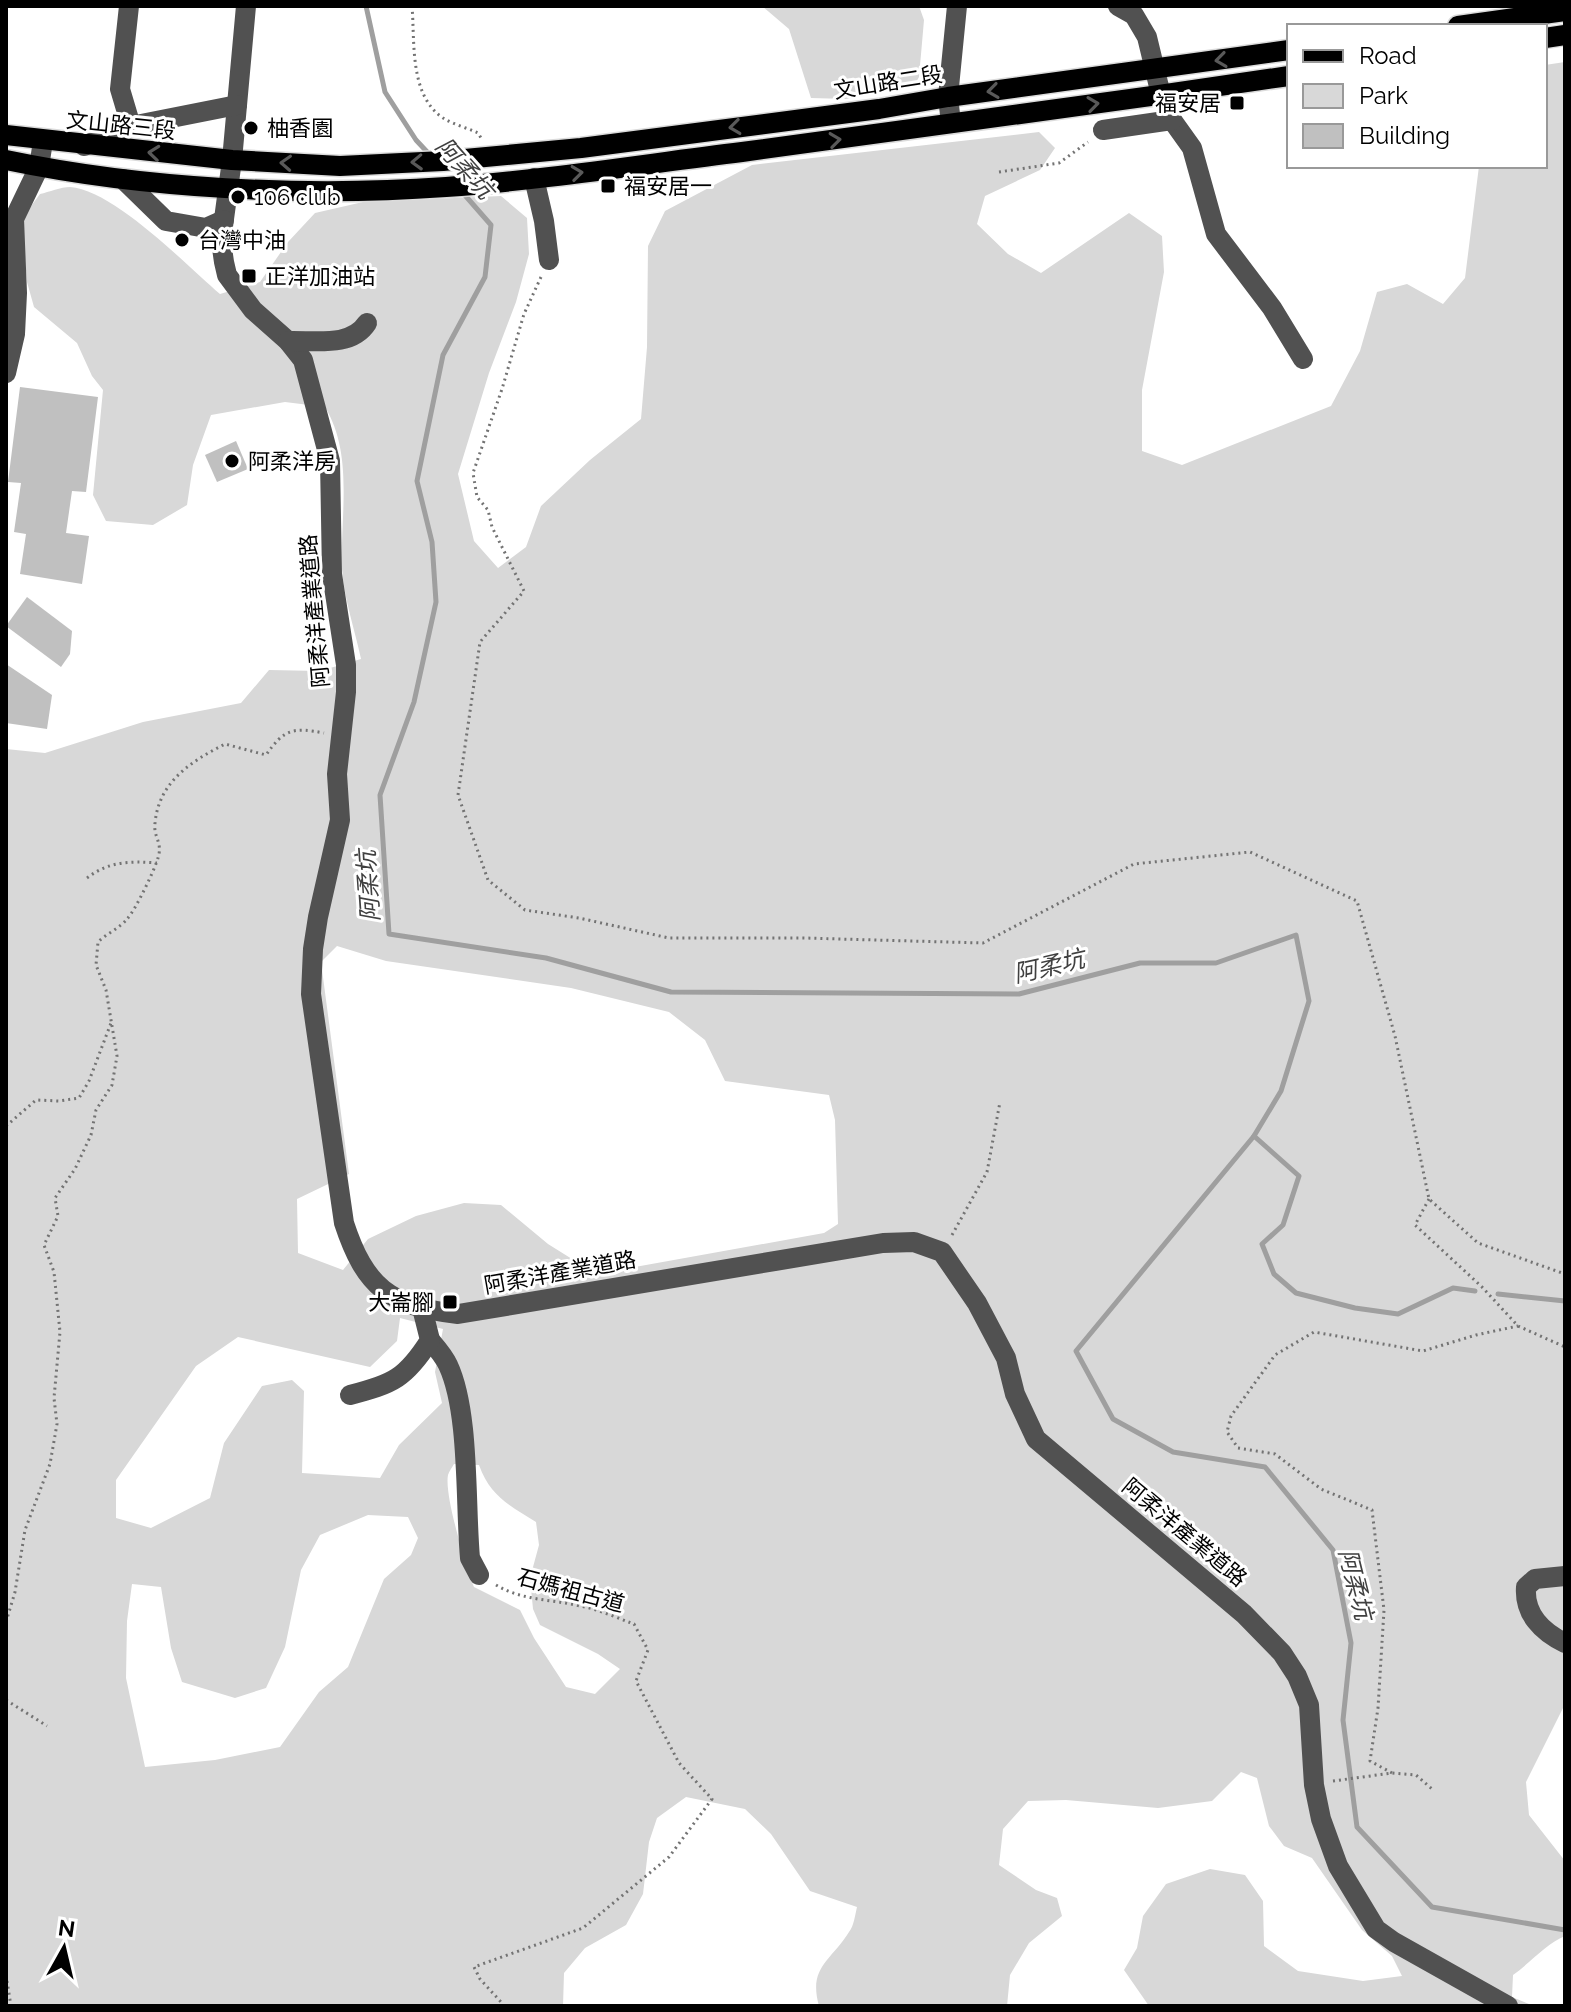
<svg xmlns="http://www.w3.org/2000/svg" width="1571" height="2012" font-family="Raleway,'Noto Sans TC',sans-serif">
<rect width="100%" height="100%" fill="#fff"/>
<!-- green -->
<g fill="#d8d8d8" fill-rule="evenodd">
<path d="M762,6H919L924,20L919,77L915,84L846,99L811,98L789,29Z"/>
<path d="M1565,62V1704L1526,1782L1529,1815L1565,1861V1936C1547,1943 1530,1963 1513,1975L1512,1997L1534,2006H1149L1124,1970L1137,1948L1143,1916L1166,1884L1210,1869L1245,1875L1263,1901L1264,1946L1298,1971L1363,1981L1402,1976L1392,1956L1362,1930L1312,1858L1284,1846L1269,1826L1257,1778L1241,1772L1212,1801L1158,1808L1066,1800L1028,1801L1003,1829L999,1865L1036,1890L1057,1898L1062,1916L1029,1943L1010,1975L1007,2006H819C808,1967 831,1961 849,1932C854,1926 855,1915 857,1907L810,1891L771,1834L745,1809L686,1797L657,1818L649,1842L643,1894L626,1925L585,1948L564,1973L563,2006H6V749L45,753L143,722L241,703L269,670L320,671L361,659C355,630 344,599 342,569C340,516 354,455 325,407L285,402L211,415L193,465L187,505L153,525L106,521L93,495L103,390L92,376L77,343L34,307L27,282L25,258L17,225L40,194C49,192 61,187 70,187C114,190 186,265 220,294L260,282L288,242L315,213L363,202L501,196L527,218L529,254L516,302L489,373L458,474L474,541L498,568L526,547L541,506L590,460L641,419L647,347L648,246L665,211L752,165L1039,132L1055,148L1040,170L985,196L977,224L1008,254L1041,273L1129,213L1162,236L1164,272L1142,390V451L1182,465L1331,406L1360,351L1377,292L1407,284L1443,304L1465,278L1479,166H1545V65ZM337,946L386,961L571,988L669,1012L705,1040L725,1081L829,1095L835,1120L838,1224L824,1233L596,1274L548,1244L501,1205L464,1203L416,1216L368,1239L343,1270L298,1253L297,1199L349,1174L321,962ZM400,1318L443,1329L435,1372L442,1403L399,1445L380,1478L302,1473L304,1391L292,1380L262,1386L224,1443L210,1498L151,1528L116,1518V1480L196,1366L238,1337L370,1367L397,1341ZM454,1464L479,1465C490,1496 509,1505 536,1522L539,1545L530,1578L533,1609L540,1625L598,1654L620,1669L595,1694L566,1687L534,1638L520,1610L474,1587C466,1566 444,1495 448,1475C449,1471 452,1468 454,1464ZM368,1515L408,1517L418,1538L411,1555L384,1579L348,1667L319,1692L280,1747L215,1760L145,1767L126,1678L127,1621L132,1584L161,1587L171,1648L182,1682L235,1698L266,1688L285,1647L301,1570L320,1535Z"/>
</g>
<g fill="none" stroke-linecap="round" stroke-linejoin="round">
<!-- stream -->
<g stroke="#9f9f9f" stroke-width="5">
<path d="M366,6L385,92L416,140L430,155"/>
<path d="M463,193L491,225L485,277L443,355L417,481L432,542L436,602L414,702L380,795L389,934L546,958L671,992L1019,994L1140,963H1216L1296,935L1309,1001L1281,1091L1254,1136L1076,1351L1113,1419L1173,1452L1265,1467L1333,1550L1351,1643L1343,1720L1357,1827L1432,1907L1565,1930"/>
<path d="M1254,1136L1299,1176L1283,1225L1262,1244L1274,1274L1296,1293L1355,1308L1398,1314L1453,1288L1475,1291"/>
<path d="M1498,1294L1565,1301"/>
</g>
</g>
<!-- building -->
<g fill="#c0c0c0">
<path d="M20,387L98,397L86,492L72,491L66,533L89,536L82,584L20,574L26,534L14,532L21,483L8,482Z"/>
<path d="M236,441L248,469L217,482L205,455Z"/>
<path d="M27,597L72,631L70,654L61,667L6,626Z"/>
<path d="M6,664L52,695L47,729L6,723Z"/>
</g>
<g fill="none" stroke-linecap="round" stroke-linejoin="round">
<!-- major casing -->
<g stroke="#dbdbdb" stroke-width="23">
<g id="major">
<path d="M1458,26L1565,11"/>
<path d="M1545,38L1565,35"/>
<path d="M6,135L232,160L340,166L443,161L581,148L879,109L948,97L1289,50"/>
<path d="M6,160C145,189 305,197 446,187C545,180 644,164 742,152C925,128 1107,103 1289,76"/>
</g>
</g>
<!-- path -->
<g stroke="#737373" stroke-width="3" stroke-dasharray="2 4" stroke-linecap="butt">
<path d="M412,6C415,42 409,95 443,118C453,124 467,128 478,133L481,138"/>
<path d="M999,172L1059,163L1088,142"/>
<path d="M541,277L524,314L502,389L473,473L477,497L488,510L492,527L524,591L480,642L458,795L488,880L525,910L579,918L669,938H804L983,943L1134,864L1250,852L1357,901L1395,1036L1429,1199L1478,1243L1565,1274"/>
<path d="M87,878C109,861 130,861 157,863"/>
<path d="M6,1126L36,1100L59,1101L79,1098L89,1081L111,1023"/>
<path d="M1429,1199L1415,1225L1482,1287L1518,1326L1565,1347"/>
<path d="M952,1235L987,1172L1000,1102"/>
<path d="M496,1585C523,1601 551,1599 580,1606C598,1609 617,1618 634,1624L648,1650L636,1681L679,1763L712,1799L669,1857L583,1928L474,1967L480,1979L501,2002L502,2006"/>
<path d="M6,1622L15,1592L25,1530L50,1464L57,1424L54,1398L60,1332L54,1272L44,1245L58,1216L55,1198L75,1169L91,1135L96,1110L112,1085L117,1056L106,990L96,965L98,942C106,934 120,928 127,919C135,911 155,869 158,858C163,842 153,837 155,823C159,781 192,761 225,744L266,755C284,729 293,727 324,733"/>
<path d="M6,1700L47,1726"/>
<path d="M1392,1773L1370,1761L1378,1708L1384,1610L1372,1510L1321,1489L1275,1454L1238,1448L1227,1432L1231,1416L1275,1355L1314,1332L1423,1351L1476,1335L1518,1326"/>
<path d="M1333,1781L1392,1773L1416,1775L1432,1789"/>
<path d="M6,1975L11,2006"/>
</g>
<!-- minor -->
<g stroke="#515151" stroke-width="20">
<path d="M129,6L120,89L131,126"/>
<path d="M246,6L232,160L221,241L224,262L227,275L253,310L288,341L303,360L330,461L332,574L346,665V692L337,774L340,820L318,917L313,949L311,994L344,1223C365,1287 389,1306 458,1314L883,1243L914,1242L942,1252L977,1303L1006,1358L1015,1394L1036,1439L1244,1614L1282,1653L1297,1676L1309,1705L1314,1785L1321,1819L1338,1866L1376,1929L1394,1942L1508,2006"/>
<path d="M1118,6L1134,15L1147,37L1161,95L1172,120L1192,148L1216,234L1272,308L1303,359"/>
<path d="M951,123L948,97L957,6"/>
<path d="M1103,130L1172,120"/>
<path d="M84,146L131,126L237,105"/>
<path d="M534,178L544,221L549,260"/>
<path d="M123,179L166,221L206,228L224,220"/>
<path d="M288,341C314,340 351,348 367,323"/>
<path d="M6,373L15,334L17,293L14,219L39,167L43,141"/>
<path d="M430,1340C436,1347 444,1356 448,1365C470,1412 465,1503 470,1558L479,1575"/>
<path d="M350,1395C393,1384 406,1378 430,1340L422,1308"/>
<path d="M1565,1576L1535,1579L1526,1587C1524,1614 1542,1632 1565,1643"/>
</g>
<!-- major -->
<use href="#major" stroke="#000" stroke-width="20"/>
</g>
<!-- one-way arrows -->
<defs><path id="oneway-chevron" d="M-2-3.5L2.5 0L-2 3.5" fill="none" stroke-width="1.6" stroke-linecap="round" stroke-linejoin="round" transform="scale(2)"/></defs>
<g stroke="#595959">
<use href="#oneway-chevron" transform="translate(1221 60) rotate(172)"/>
<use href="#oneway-chevron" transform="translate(993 91) rotate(172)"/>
<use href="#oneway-chevron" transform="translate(1093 104) rotate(-8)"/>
<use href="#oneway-chevron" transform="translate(735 127) rotate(173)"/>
<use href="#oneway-chevron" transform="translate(835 140) rotate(-7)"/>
<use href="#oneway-chevron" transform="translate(154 153) rotate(-174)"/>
<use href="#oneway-chevron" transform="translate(417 162) rotate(178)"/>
<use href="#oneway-chevron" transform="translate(286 163) rotate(-177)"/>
<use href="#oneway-chevron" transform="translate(577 173) rotate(-7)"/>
</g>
<!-- markers -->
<g fill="#000" stroke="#fff" stroke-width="3">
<rect x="1229" y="95" width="16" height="16" rx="4"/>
<circle cx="251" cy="128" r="8"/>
<rect x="600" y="178" width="16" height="16" rx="4"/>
<circle cx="238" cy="197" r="8"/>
<circle cx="182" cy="240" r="8"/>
<rect x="241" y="268" width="16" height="16" rx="4"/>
<circle cx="232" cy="461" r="8"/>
<rect x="442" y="1294" width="16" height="16" rx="4"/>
</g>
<g text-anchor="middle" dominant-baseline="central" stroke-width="6" stroke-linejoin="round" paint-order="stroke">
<!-- street labels -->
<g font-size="22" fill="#000" stroke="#fff">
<text transform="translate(888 82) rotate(-9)">文山路二段</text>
<text transform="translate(121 125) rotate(6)">文山路三段</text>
<text transform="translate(314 611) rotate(-95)">阿柔洋產業道路</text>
<text transform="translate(560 1272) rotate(-10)">阿柔洋產業道路</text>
<text transform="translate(1185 1532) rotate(40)">阿柔洋產業道路</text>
<text transform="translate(571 1590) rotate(15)">石媽祖古道</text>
</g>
<!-- poi labels -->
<g font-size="22" fill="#000" stroke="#fff" text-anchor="start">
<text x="1221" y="103" text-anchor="end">福安居</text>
<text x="267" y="128">柚香園</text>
<text x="624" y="186">福安居一</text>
<text x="254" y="197">106 club</text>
<text x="198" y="240">台灣中油</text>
<text x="265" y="276">正洋加油站</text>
<text x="248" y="461">阿柔洋房</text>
<text x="434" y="1302" text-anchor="end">大崙腳</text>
</g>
<!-- water labels -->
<g font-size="24" font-style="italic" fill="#404040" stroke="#fff">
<text transform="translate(465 168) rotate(48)">阿柔坑</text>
<text transform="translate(368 886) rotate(-94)">阿柔坑</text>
<text transform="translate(1049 966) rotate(-13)">阿柔坑</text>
<text transform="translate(1356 1584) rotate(76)">阿柔坑</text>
</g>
</g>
<!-- border -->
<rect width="1571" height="2012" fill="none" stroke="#000000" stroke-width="16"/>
<!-- legend -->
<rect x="1287" y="24" width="260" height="144" fill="#ffffff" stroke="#999999" stroke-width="2"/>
<rect x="1303" y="50" width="40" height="12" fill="#000000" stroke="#999999" stroke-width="2"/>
<text x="1359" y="64" font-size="24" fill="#000000">Road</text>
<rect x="1303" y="84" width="40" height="24" fill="#d8d8d8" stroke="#999999" stroke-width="2"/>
<text x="1359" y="104" font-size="24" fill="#000000">Park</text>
<rect x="1303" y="124" width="40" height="24" fill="#c0c0c0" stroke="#999999" stroke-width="2"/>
<text x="1359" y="144" font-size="24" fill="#000000">Building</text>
<!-- north arrow -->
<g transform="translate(64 1948) rotate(8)" stroke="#ffffff" stroke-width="6" paint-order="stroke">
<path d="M0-6L14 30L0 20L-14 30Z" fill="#000000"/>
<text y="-12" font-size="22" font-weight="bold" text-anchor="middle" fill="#000000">N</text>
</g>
</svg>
